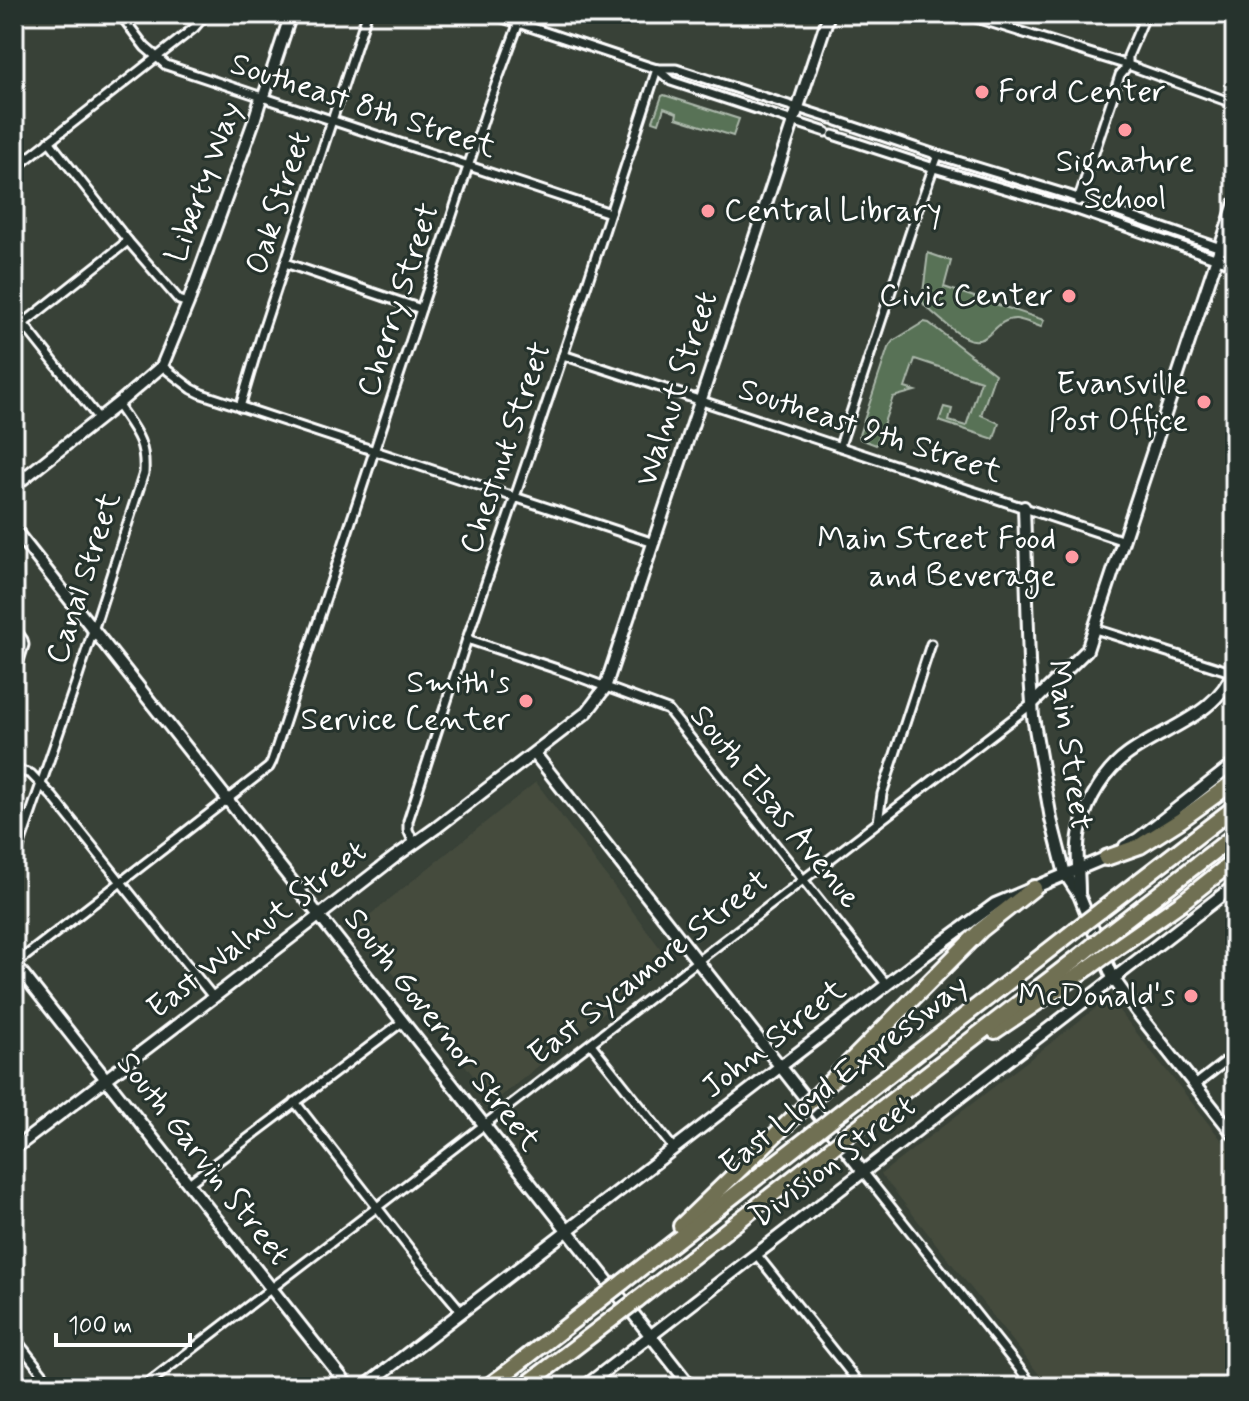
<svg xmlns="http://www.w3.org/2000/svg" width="1249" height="1401" font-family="Mynerve,sans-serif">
<rect width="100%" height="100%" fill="#384137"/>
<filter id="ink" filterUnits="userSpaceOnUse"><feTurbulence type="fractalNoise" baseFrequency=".0125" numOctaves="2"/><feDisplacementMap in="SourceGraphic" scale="16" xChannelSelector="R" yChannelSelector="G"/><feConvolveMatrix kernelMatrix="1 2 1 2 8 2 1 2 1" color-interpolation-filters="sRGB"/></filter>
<g filter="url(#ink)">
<!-- built -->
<g fill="#454b3e">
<path d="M536,782L669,960L494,1102L356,926Z"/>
<path d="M1109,998L1235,1157V1376L1221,1387H1049L881,1174Z"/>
</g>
<!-- green -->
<g fill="#587257" stroke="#acb8ab" stroke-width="2">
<path d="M664,95L739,119L733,136L676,118L677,113L664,108L659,123L653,121L662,96Z"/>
<path d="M928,253L951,261L944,287L1044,320L1041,327C1033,324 1024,320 1016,319C993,318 990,349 966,338C954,333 935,314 925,306L922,301Z"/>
<path d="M924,322L929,323L995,374L981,415L999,423L994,439L939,421L944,407L952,409L949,421L966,426L981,381L915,359L905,388L915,391L893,397L876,445L860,439L859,435L888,348L893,341Z"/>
</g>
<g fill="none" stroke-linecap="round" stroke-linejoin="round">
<!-- street casing -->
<g stroke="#fff" stroke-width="13">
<g id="street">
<path d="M120,14L145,47L166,65L610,213"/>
<path d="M491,14L647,66L657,69H676L832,119"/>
<path d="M963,14L1128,65L1235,104"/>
<path d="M657,69L671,81L826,132"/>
<path d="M837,121L938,155L1069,195L1235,253"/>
<path d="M833,135L934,168L1080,211L1235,265"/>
<path d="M49,141L128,241L179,300L188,303"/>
<path d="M14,169L194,28L206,14"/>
<path d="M1078,201L1120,75L1128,65V56L1146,14"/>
<path d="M285,263L421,309"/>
<path d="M14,312L99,419"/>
<path d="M14,331L128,241"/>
<path d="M563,355L1124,541"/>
<path d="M162,366L192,389L202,394L654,543"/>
<path d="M240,407L262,333L367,14"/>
<path d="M840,446L912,227L938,155"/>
<path d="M14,627L23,640L24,645L14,677"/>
<path d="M1095,629L1234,673"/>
<path d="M467,639L560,670L668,710L887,985"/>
<path d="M14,769L31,774L53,797L213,997"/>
<path d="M878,822L882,794L931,644"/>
<path d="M414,843L408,830V821L467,639L587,284L657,69"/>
<path d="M14,862L78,677L144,473C146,440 134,430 117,404"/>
<path d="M14,965L269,767L272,761L488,106L522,14"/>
<path d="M591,1044L674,1149"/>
<path d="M1195,1085L1235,1054"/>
<path d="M295,1102L419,1261L462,1312"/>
<path d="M864,1173L1034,1387"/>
<path d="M189,1183L402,1022"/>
<path d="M756,1254L862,1387"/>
<path d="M14,1337L53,1387"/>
<path d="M143,1387L1032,704"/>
</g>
</g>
<!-- secondary casing -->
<g stroke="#fff" stroke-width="16">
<g id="secondary">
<path d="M14,486L120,402L162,366L188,303L254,121L261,98L264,96L291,14"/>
<path d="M1024,507L1029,662L1033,717L1051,819L1065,874L1079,895L1113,978L1138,1013L1235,1136"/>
<path d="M14,529L691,1387"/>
<path d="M1032,704L1087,650L1235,203"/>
<path d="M535,754L864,1173"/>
<path d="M1125,846L1138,839L1235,763"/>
<path d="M1079,893C1079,870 1075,848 1081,826C1088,799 1105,771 1127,755C1165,727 1218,716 1235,667"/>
<path d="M14,966L23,974L349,1387"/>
<path d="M14,1149L223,990L395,857L436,828L587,712L605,688L829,14"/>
<path d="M364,1387L920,959L995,904L1112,855"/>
<path d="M584,1387L1235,885"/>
</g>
</g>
<!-- highway casing -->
<g stroke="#fff" stroke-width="20">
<g id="highway">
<path d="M1106,858L1140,846L1181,820L1235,781"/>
<path d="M1100,911L1235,807"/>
<path d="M1108,933L1235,835"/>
<path d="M1115,949L1182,902L1235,860"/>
<path d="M995,1031L1090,967"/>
<path d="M817,1095L981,930L1034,888"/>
<path d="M837,1115L1075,930"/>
<path d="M850,1133L1084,953"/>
<path d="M681,1226L798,1113"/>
<path d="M623,1282L814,1133"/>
<path d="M637,1300L828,1151"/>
<path d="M487,1387L514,1367"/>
</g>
</g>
<!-- street -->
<use href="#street" stroke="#26332d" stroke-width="7"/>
<!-- secondary -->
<use href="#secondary" stroke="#26332d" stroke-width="10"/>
<!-- highway -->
<use href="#highway" stroke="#706f52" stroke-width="14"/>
<!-- highway-bridge casing -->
<g stroke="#fff" stroke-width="20" stroke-linecap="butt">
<g id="highway-bridge">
<path d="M1075,930L1100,911"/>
<path d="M1084,953L1108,933"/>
<path d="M1090,967L1115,949"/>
<path d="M798,1113L817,1095"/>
<path d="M814,1133L837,1115"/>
<path d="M828,1151L850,1133"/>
<path d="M514,1367L623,1282"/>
<path d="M527,1384L637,1300"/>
</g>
</g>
<!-- highway-bridge -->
<use href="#highway-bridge" stroke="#706f52" stroke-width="14"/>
</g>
</g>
<!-- markers -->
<g fill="#ff9aa2" stroke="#26332d" stroke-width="3">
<circle cx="982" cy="92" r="8"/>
<circle cx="1125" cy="130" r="8"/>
<circle cx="708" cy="211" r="8"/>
<circle cx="1069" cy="296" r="8"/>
<circle cx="1204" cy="402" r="8"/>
<circle cx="1072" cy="557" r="8"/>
<circle cx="526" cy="701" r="8"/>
<circle cx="1191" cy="996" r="8"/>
</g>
<g text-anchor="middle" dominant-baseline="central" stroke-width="6" stroke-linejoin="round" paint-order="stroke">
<!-- poi labels -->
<g font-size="32" fill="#fff" stroke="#26332d" text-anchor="end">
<text x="998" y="92" text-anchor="start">Ford Center</text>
<text x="1125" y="162" text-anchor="middle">Signature<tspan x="1125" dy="37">School</tspan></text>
<text x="724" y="211" text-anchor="start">Central Library</text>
<text x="1053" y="296">Civic Center</text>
<text x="1188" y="384">Evansville<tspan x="1188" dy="37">Post Office</tspan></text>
<text x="1056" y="539">Main Street Food<tspan x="1056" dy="37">and Beverage</tspan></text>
<text x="510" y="683">Smith's<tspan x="510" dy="37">Service Center</tspan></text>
<text x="1175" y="996">McDonald's</text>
</g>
<!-- street labels -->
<g font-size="32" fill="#fff" stroke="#26332d">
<text transform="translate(363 106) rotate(18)">Southeast 8th Street</text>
<text transform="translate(204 182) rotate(-70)">Liberty Way</text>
<text transform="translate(279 203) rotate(-72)">Oak Street</text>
<text transform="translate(399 300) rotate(-72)">Cherry Street</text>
<text transform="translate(677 389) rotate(-72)">Walnut Street</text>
<text transform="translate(870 431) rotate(18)">Southeast 9th Street</text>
<text transform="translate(506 448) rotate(-71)">Chestnut Street</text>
<text transform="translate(84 578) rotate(-72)">Canal Street</text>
<text transform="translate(1069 745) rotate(82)">Main Street</text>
<text transform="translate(775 807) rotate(51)">South Elsas Avenue</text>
<text transform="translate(257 930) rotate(-38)">East Walnut Street</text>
<text transform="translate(649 968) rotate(-38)">East Sycamore Street</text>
<text transform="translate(442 1030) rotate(52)">South Governor Street</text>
<text transform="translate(774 1039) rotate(-38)">John Street</text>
<text transform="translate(844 1075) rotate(-38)">East Lloyd Expressway</text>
<text transform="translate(203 1159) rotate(52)">South Garvin Street</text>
<text transform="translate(833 1162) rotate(-37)">Division Street</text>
</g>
</g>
<!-- margin -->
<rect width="1249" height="1401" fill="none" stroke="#26332d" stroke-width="48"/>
<rect x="24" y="24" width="1201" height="1353" fill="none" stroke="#fff" stroke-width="3" filter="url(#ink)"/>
<!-- scale -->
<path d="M56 1333v12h134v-12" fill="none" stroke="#ffffff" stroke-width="4"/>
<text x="68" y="1333" font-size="24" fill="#ffffff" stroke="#26332d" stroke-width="6" paint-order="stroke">100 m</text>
</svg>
